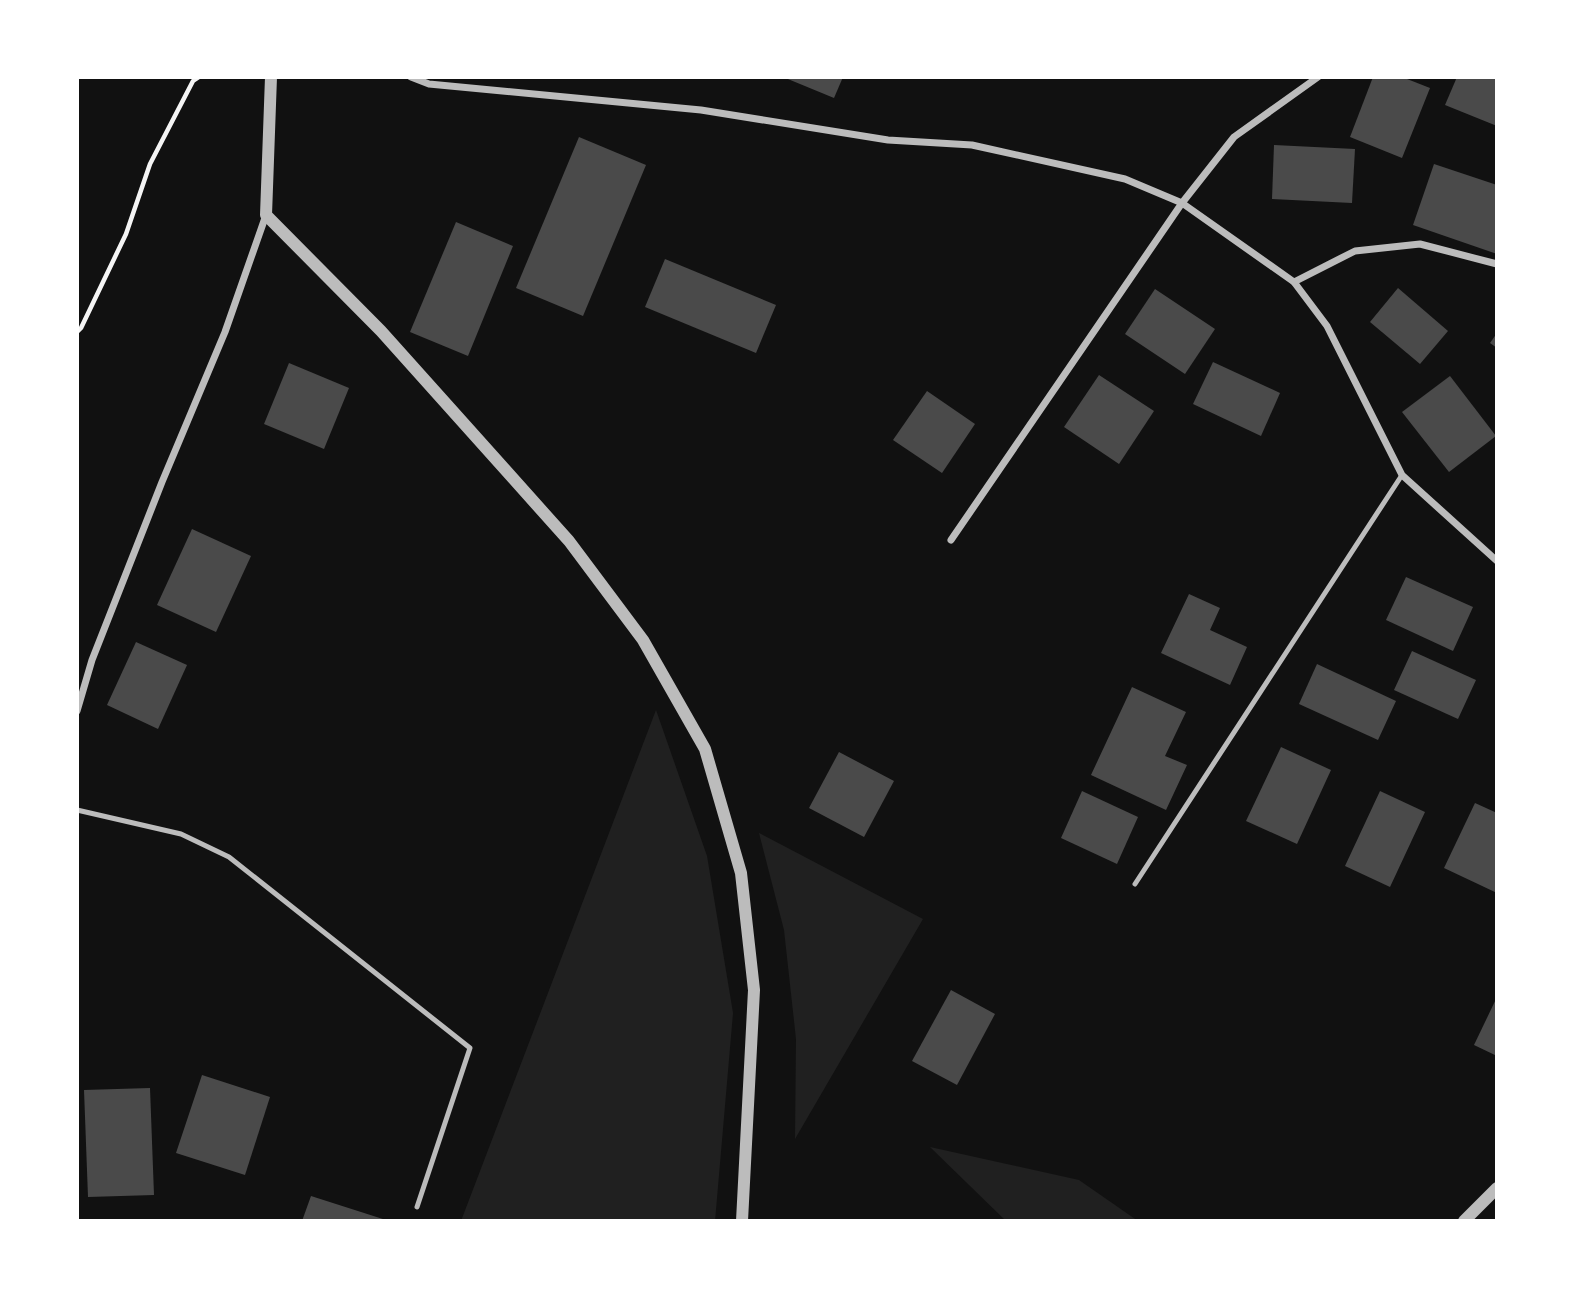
<svg xmlns="http://www.w3.org/2000/svg" width="1574" height="1298" font-family="Rubik,sans-serif">
<rect width="100%" height="100%" fill="#111"/>
<!-- green -->
<g fill="#202020">
<path d="M656,710L707,856L733,1013L715,1221H461Z"/>
<path d="M759,833L923,919L795,1139L796,1039L784,930Z"/>
<path d="M930,1147L1079,1180L1138,1221H1006Z"/>
</g>
<!-- building -->
<g fill="#4a4a4a">
<path d="M783,77H843L834,98Z"/>
<path d="M1373,77H1402L1430,88L1402,158L1350,137Z"/>
<path d="M1457,77H1497V126L1445,105Z"/>
<path d="M579,137L646,165L583,316L516,288Z"/>
<path d="M1274,145L1355,149L1352,203L1272,199Z"/>
<path d="M1434,164L1497,185V254L1413,225Z"/>
<path d="M456,222L513,246L468,356L410,332Z"/>
<path d="M665,259L776,305L756,353L645,307Z"/>
<path d="M1398,288L1448,331L1420,364L1370,322Z"/>
<path d="M1155,289L1215,329L1185,374L1125,334Z"/>
<path d="M1497,333V348L1490,343Z"/>
<path d="M1213,362L1280,393L1261,436L1193,404Z"/>
<path d="M289,363L349,388L324,449L264,424Z"/>
<path d="M1099,375L1154,411L1119,464L1064,427Z"/>
<path d="M1450,376L1496,436L1449,472L1402,412Z"/>
<path d="M927,391L975,424L942,473L893,440Z"/>
<path d="M192,529L251,556L216,632L157,605Z"/>
<path d="M1406,577L1473,607L1453,651L1386,620Z"/>
<path d="M1189,594L1220,608L1210,630L1247,647L1230,685L1161,653Z"/>
<path d="M136,642L187,665L158,729L107,705Z"/>
<path d="M1412,651L1476,680L1458,719L1394,690Z"/>
<path d="M1317,664L1396,701L1378,740L1299,704Z"/>
<path d="M1132,687L1186,712L1165,756L1187,765L1166,810L1091,775Z"/>
<path d="M1281,747L1331,770L1297,844L1246,821Z"/>
<path d="M839,752L894,781L864,837L809,808Z"/>
<path d="M1082,791L1138,817L1117,864L1061,838Z"/>
<path d="M1380,791L1425,812L1390,887L1345,866Z"/>
<path d="M1475,803L1497,813V893L1444,868Z"/>
<path d="M951,990L995,1014L957,1085L912,1061Z"/>
<path d="M1497,997V1056L1474,1045Z"/>
<path d="M202,1075L270,1097L245,1175L176,1153Z"/>
<path d="M150,1088L154,1195L88,1197L84,1090Z"/>
<path d="M311,1196L386,1220V1221H302Z"/>
</g>
<g fill="none" stroke-linecap="round" stroke-linejoin="round">
<!-- path -->
<path stroke="#f5f5f5" stroke-width="4.5" d="M77,332L81,328L126,234L150,164L193,81L199,77"/>
<!-- service -->
<g stroke="#bcbcbc" stroke-width="5">
<path d="M77,810L181,834L229,857L470,1048L417,1207"/>
<path d="M1135,884L1402,475"/>
</g>
<!-- minor -->
<g stroke="#bcbcbc" stroke-width="7">
<path d="M411,77L429,84L701,110L888,140L972,145L1125,179L1182,203L1294,282L1327,326L1402,475L1497,561"/>
<path d="M1294,282L1355,251L1420,244L1497,264"/>
<path d="M951,540L1182,203L1234,137L1318,77"/>
<path d="M77,711L92,660L162,482L225,332L266,215"/>
</g>
<!-- tertiary -->
<g stroke="#bcbcbc" stroke-width="12">
<path d="M271,77L266,215L381,331L569,541L643,640L705,749L741,873L754,990L742,1221"/>
<path d="M1464,1221L1497,1188"/>
</g>
</g>
<!-- border -->
<rect width="1574" height="1298" fill="none" stroke="#ffffff" stroke-width="158"/>
</svg>
